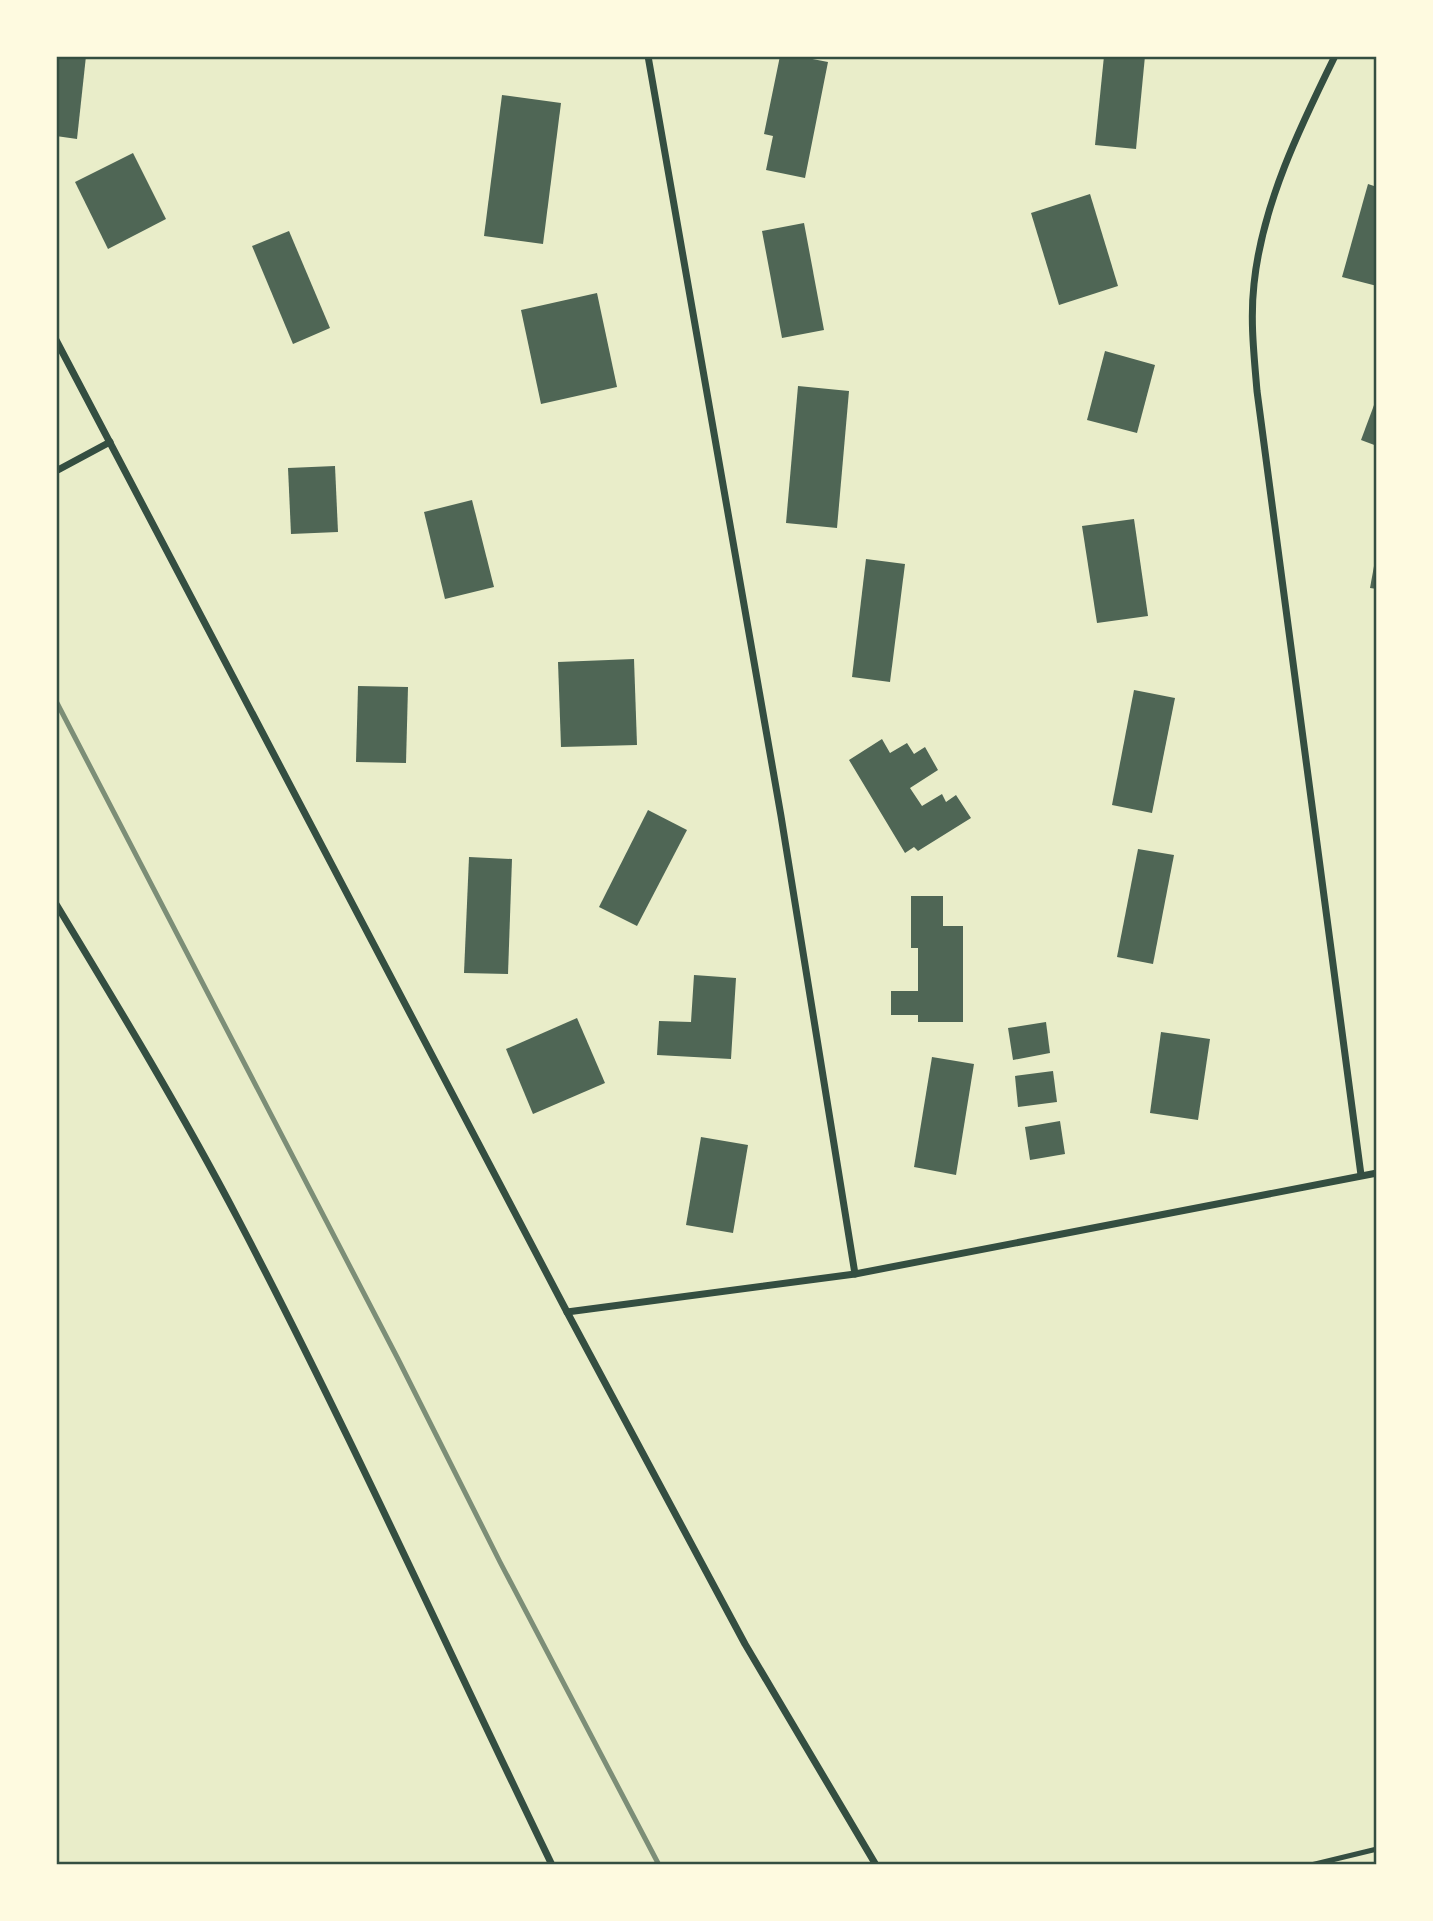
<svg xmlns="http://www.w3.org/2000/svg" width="1433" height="1921" font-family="'Public Sans',sans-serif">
<rect width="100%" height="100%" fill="#e9edc9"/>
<!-- building -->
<g fill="#4f6655">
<path d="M56,56H86L77,139L56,136Z"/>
<path d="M780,56H797L828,62L805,178L766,170L773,136L764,134Z"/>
<path d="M1104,56H1145L1136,149L1095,145Z"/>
<path d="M502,95L561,103L543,244L484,236Z"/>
<path d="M133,153L166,219L108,249L75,182Z"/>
<path d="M1368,184L1377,187V286L1342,277Z"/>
<path d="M1090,194L1118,286L1059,305L1031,213Z"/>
<path d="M804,223L824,330L782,338L762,231Z"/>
<path d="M289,231L330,328L293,344L252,246Z"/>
<path d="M597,293L617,387L541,404L521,310Z"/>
<path d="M1105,351L1155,365L1137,433L1087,420Z"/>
<path d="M798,386L849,391L837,528L786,523Z"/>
<path d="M1377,397V446L1361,440Z"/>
<path d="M335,466L338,532L291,534L288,468Z"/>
<path d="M472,500L494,587L445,599L424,512Z"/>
<path d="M1134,519L1148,616L1097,623L1082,526Z"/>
<path d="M1376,555H1377V589L1370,588Z"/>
<path d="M866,559L905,564L890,682L852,677Z"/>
<path d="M634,659L637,745L561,747L558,662Z"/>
<path d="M358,686L408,687L406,763L356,762Z"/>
<path d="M1134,690L1175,698L1152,813L1112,805Z"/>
<path d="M882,739L890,753L907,743L914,754L925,747L938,770L910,788L922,806L942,794L946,802L956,795L971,818L918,851L914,847L905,853L849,760Z"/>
<path d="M648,810L687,830L637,926L599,907Z"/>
<path d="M1138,849L1174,855L1153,964L1117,957Z"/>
<path d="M469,857L512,859L508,974L464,973Z"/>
<path d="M911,896H943V926H963V1022H918V1015H891V991H918V948H911Z"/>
<path d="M694,975L736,978L731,1059L657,1055L659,1021L691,1022Z"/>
<path d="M577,1018L605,1083L533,1114L506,1049Z"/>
<path d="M1046,1022L1050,1053L1013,1060L1008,1028Z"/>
<path d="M1161,1032L1210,1039L1198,1120L1150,1113Z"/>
<path d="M932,1057L974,1064L956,1175L914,1167Z"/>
<path d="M1053,1071L1057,1102L1018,1107L1015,1076Z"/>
<path d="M1060,1121L1065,1154L1030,1160L1025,1127Z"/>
<path d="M701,1137L748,1145L733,1233L686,1225Z"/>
</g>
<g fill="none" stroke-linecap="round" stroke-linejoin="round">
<!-- service -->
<path stroke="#344e41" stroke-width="5" d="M1311,1865L1377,1849"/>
<!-- minor -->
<g stroke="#344e41" stroke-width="7">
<path d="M648,56L781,816L855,1274"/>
<path d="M1335,56C1300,127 1262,205 1254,284C1250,320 1254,355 1257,391L1361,1175"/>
<path d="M56,340L567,1312L745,1644L876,1865"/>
<path d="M56,471L110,442"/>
<path d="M56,904C119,1008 182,1112 238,1219C349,1431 448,1650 552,1865"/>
<path d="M567,1312L855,1274L1377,1173"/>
</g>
<!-- rail -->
<path stroke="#7c8e77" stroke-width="5" d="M56,701L398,1359L500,1562L659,1865"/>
</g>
<!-- border -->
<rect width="1433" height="1921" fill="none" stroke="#fefae0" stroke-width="116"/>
<rect x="58" y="58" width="1317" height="1805" fill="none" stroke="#344e41" stroke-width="2.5"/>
</svg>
